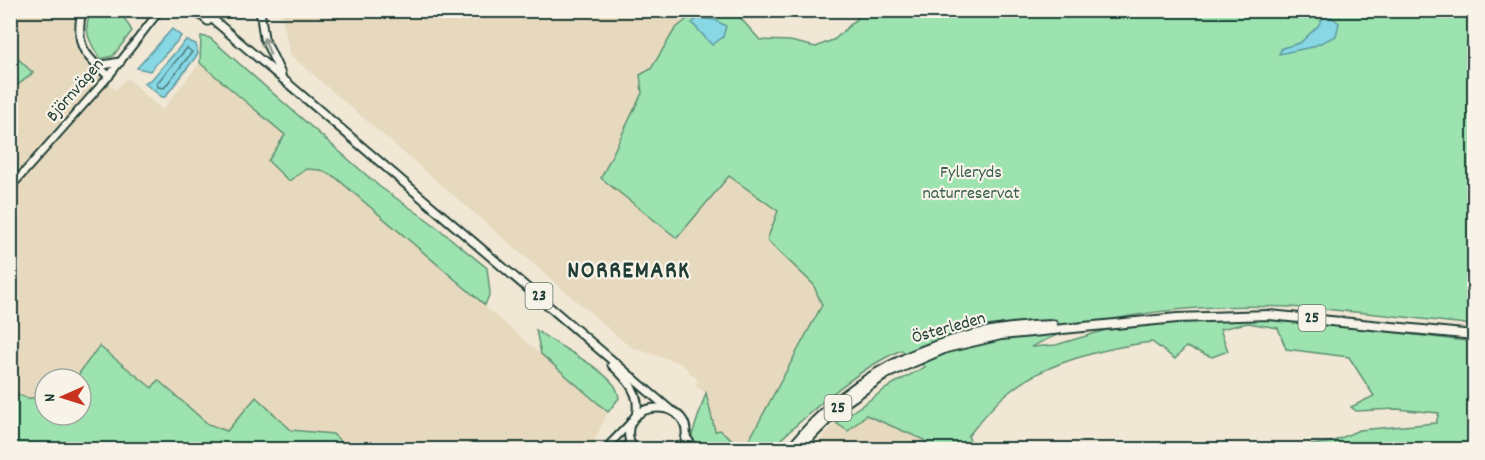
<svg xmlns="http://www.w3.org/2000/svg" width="1485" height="460" font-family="Dekko,sans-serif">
<rect width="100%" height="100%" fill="#f0e7d5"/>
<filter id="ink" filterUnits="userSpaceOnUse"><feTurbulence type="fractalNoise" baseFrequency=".0167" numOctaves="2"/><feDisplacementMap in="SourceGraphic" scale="12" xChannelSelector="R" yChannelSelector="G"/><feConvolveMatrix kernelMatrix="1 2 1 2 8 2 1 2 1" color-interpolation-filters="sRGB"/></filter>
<g filter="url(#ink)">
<!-- built -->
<g fill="#e7d9be">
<path d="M662,10L683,23L651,70L640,75L642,93L601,177L677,238L729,176L778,211L784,255L813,284L822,305L747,444H738L720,430L715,432L706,393L695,386L698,380L680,363L630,347L290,55L281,11Z"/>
<path d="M10,11H78L74,30L79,55L115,90L127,78L162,110L200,63L285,135L289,181L305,169L321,170L335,177L608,412L592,446L589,450L348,449L333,434L291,430L256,397L227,431L208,424L158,381L152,388L100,346L75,379H45V398H27L11,392V86L19,84L32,73L11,52Z"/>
<path d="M866,415L924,440L918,449L811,450L836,423L848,431Z"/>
</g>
<!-- green -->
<g fill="#9de3b0" stroke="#5e9072" stroke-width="1.5">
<path d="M92,11H120L132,31L113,56L100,59C90,42 81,29 92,11Z"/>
<path d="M697,11H734L760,40L790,41L816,47L835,39L865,11H1474V325C1357,312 1248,295 1130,316C1097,323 1061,331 1031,347L1056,345L1106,330L1199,320L1275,318L1474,342V449H1312L1311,445L1332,442L1359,430L1436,423L1439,413L1396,409L1356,411L1351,407L1374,396L1349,357L1286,349L1278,328L1248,323L1220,329L1228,351L1212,357L1186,347L1175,359L1152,342C1108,347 1043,363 1009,392C993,404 981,421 968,436L975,449H925L924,440L866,415L848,431L836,423L893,384L925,367L901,350C850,373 812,411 770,449H709L690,441L706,393L715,431L720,430L738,444H747L822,305L813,284L767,240L778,211L729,176L677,238L601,178L642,93L640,75L651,69L675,29Z"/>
<path d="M201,36L210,38L380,187L429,221L487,268L490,293L485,305L335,177L321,170L306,169L289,181L268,161L285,135L200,63Z"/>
<path d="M11,52L33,73L19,84L11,86Z"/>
<path d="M536,330C559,347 596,363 614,385C617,388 618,394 619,398L608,412L541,354Z"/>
<path d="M99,346L152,388L158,380L208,424L227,431L256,397L291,430L333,434L348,449H11V392L27,398H45V415H81V379H75Z"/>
</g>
<!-- water -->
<g fill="#88d7e4" stroke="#5e999e" stroke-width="1.5">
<path d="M1330,16L1339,23L1336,36L1312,47L1279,54L1282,48L1300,43L1318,26L1323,17Z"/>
<path d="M698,18L715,20L726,26L723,37L712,45L692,23Z"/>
<path d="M172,29L181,36L179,39L150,71L137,68Z"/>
<path d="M186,40L196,44L198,54L165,97H162L144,83L152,79Z"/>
</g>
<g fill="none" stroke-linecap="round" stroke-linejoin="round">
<!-- shore -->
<path stroke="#497b7a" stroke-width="1.5" d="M187,48L192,52L164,88L158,87L157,83Z"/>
<!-- stream -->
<path stroke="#5e999e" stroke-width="1.5" d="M10,413L15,440"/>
<!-- secondary casing -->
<g stroke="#1f3d34" stroke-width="10">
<g id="secondary">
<path d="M10,188L109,76L160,10"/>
<path d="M604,450L633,420"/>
<path d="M614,450L623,447L630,450"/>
</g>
</g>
<!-- primary casing -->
<g stroke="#1f3d34" stroke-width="11">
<g id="primary">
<path d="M82,10C75,44 83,55 109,76"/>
<path d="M195,10L208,21"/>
<path d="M202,10L669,409"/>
<path d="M212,10H237"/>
<path d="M260,10L264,38L281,74"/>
<path d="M97,66L120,62"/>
<path d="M612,365C627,379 642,394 636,416"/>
<path d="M686,437L695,450"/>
<path d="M633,450C607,395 707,393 682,450"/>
</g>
</g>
<!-- highway casing -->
<g stroke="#1f3d34" stroke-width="12">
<g id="highway">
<path d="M790,450C854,368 950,327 1053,325"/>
<path d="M797,450L843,404L886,374L946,348L1001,335L1177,318L1269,315L1474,335"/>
</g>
</g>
<!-- secondary -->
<use href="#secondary" stroke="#f7f3e8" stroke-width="6"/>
<!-- primary -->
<use href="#primary" stroke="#f7f3e8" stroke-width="7"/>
<!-- highway -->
<use href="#highway" stroke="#f7f3e8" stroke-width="8"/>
</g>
<!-- one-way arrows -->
<defs><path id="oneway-shaft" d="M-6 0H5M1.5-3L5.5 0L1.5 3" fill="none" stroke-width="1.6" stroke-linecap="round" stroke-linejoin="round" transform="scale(1.5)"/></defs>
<use stroke="#8b988e" href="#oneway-shaft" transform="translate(267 46) rotate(-111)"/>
</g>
<g text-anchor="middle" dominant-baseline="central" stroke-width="4.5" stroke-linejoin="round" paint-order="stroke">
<!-- shield labels -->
<g fill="#f7f3e8" stroke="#60746a" stroke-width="1.5">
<rect x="525.5" y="283" width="27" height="26" rx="4.5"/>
<rect x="1298.5" y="305" width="27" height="26" rx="4.5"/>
<rect x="824.5" y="395" width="27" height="26" rx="4.5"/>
</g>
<g font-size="16" font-weight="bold" fill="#1f3d34">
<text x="539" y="296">23</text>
<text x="1312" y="318">25</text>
<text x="838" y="408">25</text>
</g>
<!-- street labels -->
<g font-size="18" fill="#1f3d34" stroke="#f7f3e8">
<text transform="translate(76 91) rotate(-49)">Björnvägen</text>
<text transform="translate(949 329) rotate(-16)">Österleden</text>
</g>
<!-- park labels -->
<g font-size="18" fill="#385e4d" stroke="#f7f3e8">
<text x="971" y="173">Fylleryds<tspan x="971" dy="21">naturreservat</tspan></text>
</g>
<!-- district labels -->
<g font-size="24" font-weight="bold" letter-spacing="1.5" fill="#1f3d34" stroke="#f7f3e8">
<text x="629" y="272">NORREMARK</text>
</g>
</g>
<!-- margin -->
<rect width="1485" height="460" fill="none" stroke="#f7f3e8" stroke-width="36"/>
<rect x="18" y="18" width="1449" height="424" fill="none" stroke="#1f3d34" stroke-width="2" filter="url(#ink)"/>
<!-- north arrow -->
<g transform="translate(63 397) rotate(267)"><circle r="28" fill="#f7f3e8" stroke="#a1aaa0" stroke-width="1.5"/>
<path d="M0-4.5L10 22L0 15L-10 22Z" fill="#c8321e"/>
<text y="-9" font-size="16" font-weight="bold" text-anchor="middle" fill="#1f3d34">N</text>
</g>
</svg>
